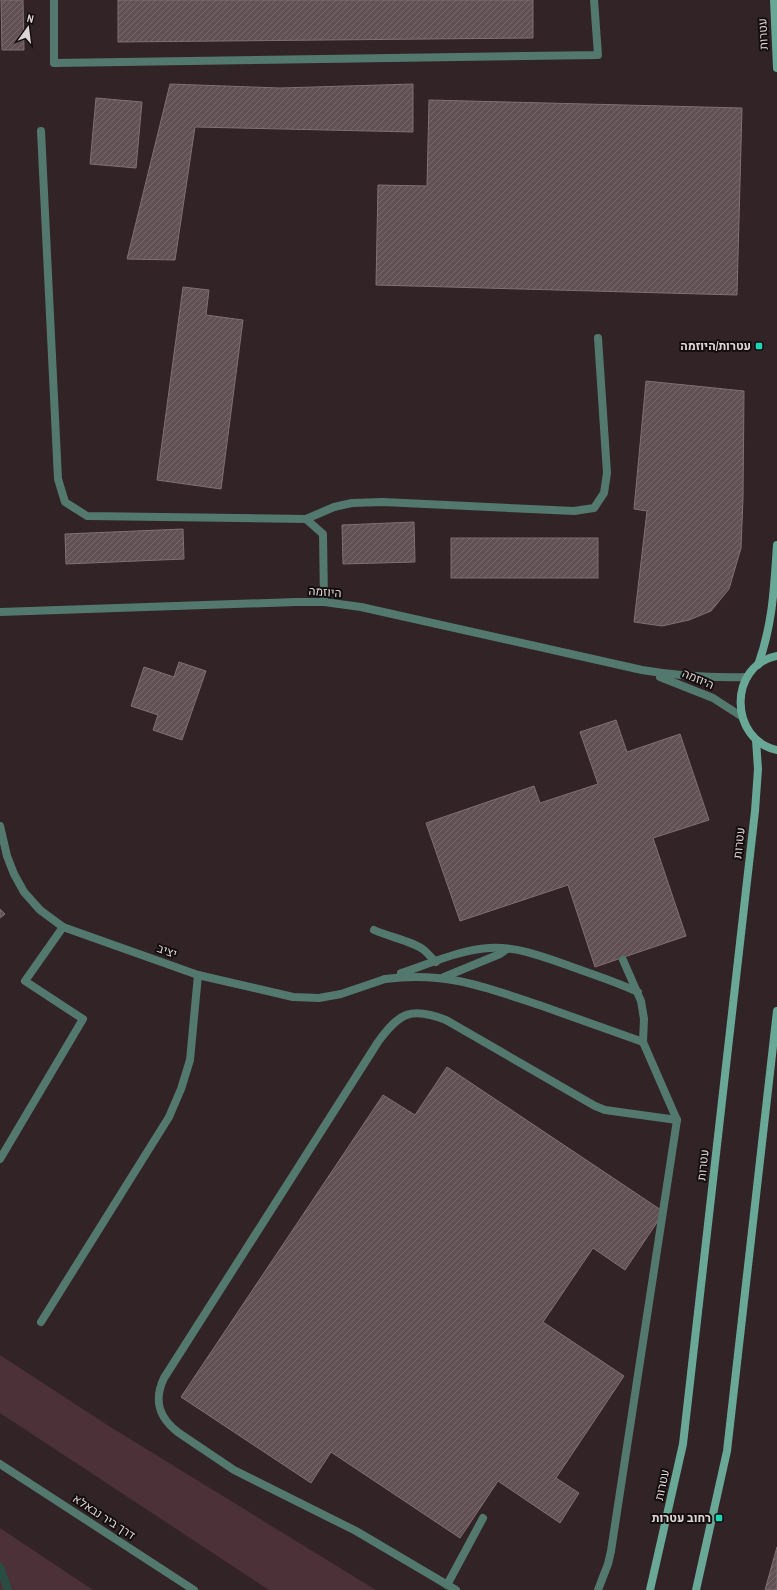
<svg xmlns="http://www.w3.org/2000/svg" width="777" height="1590" font-family="'Archivo Narrow',Heebo,sans-serif">
<defs>
<pattern id="building-hatch" width="6" height="6" patternUnits="userSpaceOnUse"><rect width="6" height="6" fill="#615155"/><path d="M-1 1l2-2M0 6l6-6M5 7l2-2" fill="none" stroke="#77696d"/></pattern>
</defs>
<rect width="100%" height="100%" fill="#312326"/>
<!-- green -->
<g fill="#4c3138">
<path d="M0,1355L112,1428L376,1590H269L0,1413Z"/>
<path d="M0,1528L93,1590H0Z"/>
</g>
<g fill="none" stroke-linecap="round" stroke-linejoin="round">
<!-- stream -->
<path stroke="#2a4d43" stroke-width="8" d="M0,1567L8,1590"/>
</g>
<!-- building -->
<g fill="url(#building-hatch)" stroke="#806f73">
<path d="M1,0H23L24,50H2Z"/>
<path d="M118,0H533V38L118,42Z"/>
<path d="M170,84L280,88L413,84V132L195,127L175,260L127,259Z"/>
<path d="M96,98L142,102L136,168L90,164Z"/>
<path d="M429,100L742,108L737,295L376,285L378,185L427,186Z"/>
<path d="M183,287L209,290L206,315L243,320L221,489L157,480Z"/>
<path d="M646,381L744,391L743,498L741,548L729,589L711,611L689,620L662,626L634,622L647,511L634,509Z"/>
<path d="M414,522L415,562L343,564L342,525Z"/>
<path d="M183,529L184,559L66,564L65,534Z"/>
<rect x="451" y="538" width="147" height="40"/>
<path d="M179,662L206,671L182,740L153,730L158,715L131,706L144,667L174,677Z"/>
<path d="M616,720L627,752L680,734L709,820L653,838L686,936L595,967L568,885L460,921L426,823L534,786L540,803L598,784L580,732Z"/>
<path d="M0,909L5,914L0,918Z"/>
<path d="M447,1067L664,1212L625,1270L593,1248L543,1322L624,1376L556,1478L579,1493L560,1523L498,1481L460,1538L331,1452L311,1483L181,1397L383,1095L415,1115Z"/>
<path d="M777,1547V1590H765Z"/>
</g>
<g fill="none" stroke-linecap="round" stroke-linejoin="round">
<!-- lane -->
<g stroke="#53796e" stroke-width="8">
<path d="M54,0V63L598,55L594,0"/>
<path d="M41,131L58,479L65,502L87,516L306,519L323,534L324,602"/>
<path d="M306,519L334,507L352,503L383,502L574,511L594,508L604,493L607,473L598,338"/>
<path d="M374,930C389,937 413,941 424,950C428,954 432,958 436,962"/>
<path d="M401,973C429,964 459,950 489,948C520,946 549,959 578,969C598,976 619,983 638,992"/>
<path d="M444,977L500,954L507,949"/>
<path d="M385,979C446,971 485,987 542,1006C576,1018 610,1030 643,1042"/>
<path d="M0,1159L83,1019L25,981L63,927"/>
<path d="M41,1322L169,1117L181,1089L190,1060L198,975"/>
<path d="M447,1585L483,1518"/>
<path d="M456,1590L356,1531L234,1470L179,1433C159,1418 153,1401 164,1378L378,1042C399,1013 411,1006 446,1020L595,1106L605,1110L677,1120"/>
<path d="M598,1590L608,1564L611,1551L677,1120L643,1042L644,1019L641,1001L623,960"/>
</g>
<!-- street -->
<g stroke="#53796e" stroke-width="8">
<path d="M0,612L296,602H324L361,607L642,670C677,676 711,678 747,677"/>
<path d="M660,677L713,698L741,716"/>
<path d="M0,826L7,856L14,874L24,892L40,910L63,927L198,975L293,997L319,998L341,994L385,979"/>
<path d="M0,1464L194,1590"/>
</g>
<!-- secondary -->
<g stroke="#69a896" stroke-width="8">
<path d="M774,0L777,68"/>
<path d="M777,656C728,665 729,740 777,750"/>
<path d="M758,665C773,623 774,588 777,545"/>
<path d="M650,1590L683,1444L755,811L758,769L756,740"/>
<path d="M696,1590L727,1451L777,1011"/>
</g>
</g>
<!-- markers -->
<g fill="#1dd5b1" stroke="#140e0f" stroke-width="1.5">
<rect x="755" y="342" width="8" height="8" rx="2"/>
<rect x="715" y="1514" width="8" height="8" rx="2"/>
</g>
<g text-anchor="middle" dominant-baseline="central" stroke-width="4" stroke-linejoin="round" paint-order="stroke">
<!-- street labels -->
<g font-size="12" fill="#ded5d7" stroke="#140e0f">
<text transform="translate(763 34) rotate(-93)">עטרות</text>
<text transform="translate(325 592) rotate(4)">היוזמה</text>
<text transform="translate(698 679) rotate(23)">היוזמה</text>
<text transform="translate(739 843) rotate(-84)">עטרות</text>
<text transform="translate(167 951) rotate(19)">יציב</text>
<text transform="translate(703 1165) rotate(-84)">עטרות</text>
<text transform="translate(662 1485) rotate(-78)">עטרות</text>
<text transform="translate(104 1517) rotate(33)">דרך ביר נבאלא</text>
</g>
<!-- poi labels -->
<g font-size="12" font-weight="bold" fill="#ded5d7" stroke="#140e0f" text-anchor="end">
<text x="751" y="346">עטרות/היוזמה</text>
<text x="711" y="1518">רחוב עטרות</text>
</g>
</g>
<!-- north arrow -->
<g transform="translate(28 28) rotate(14)" stroke="#140e0f" stroke-width="3" paint-order="stroke">
<path d="M0-3L7 15L0 10L-7 15Z" fill="#ded5d7"/>
<text y="-6" font-size="11" font-weight="bold" text-anchor="middle" fill="#ded5d7">N</text>
</g>
</svg>
